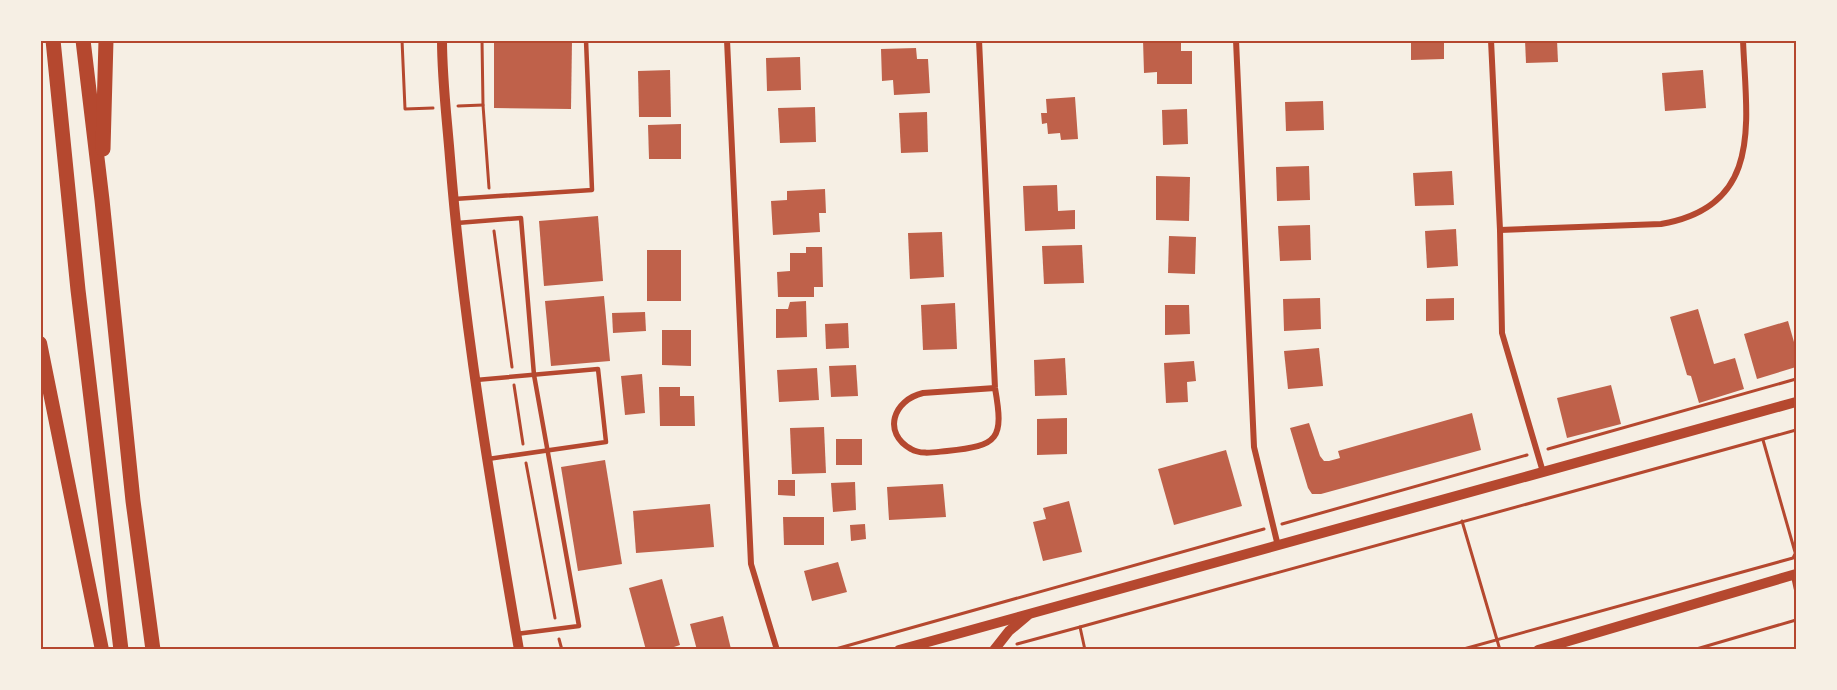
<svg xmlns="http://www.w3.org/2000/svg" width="1837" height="690" font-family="'DejaVu Sans',sans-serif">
<rect width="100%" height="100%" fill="#f6efe4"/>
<!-- building -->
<g fill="#bf614a">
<path d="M494,40H572L571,109L494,108Z"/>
<rect x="640" y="40" width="33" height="3"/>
<path d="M1143,40H1181V51H1192V84H1157V72L1144,73Z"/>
<path d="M1411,40H1444V59L1411,60Z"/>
<path d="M1525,40H1557L1558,62L1526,63Z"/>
<path d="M916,48L917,59H928L930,93L894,95L893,80L882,81L881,49Z"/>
<path d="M800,57L801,90L767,91L766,58Z"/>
<path d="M670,70L671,117H639L638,71Z"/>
<path d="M1703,70L1706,108L1665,111L1662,73Z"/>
<path d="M1075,97L1078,139L1061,140L1060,133L1048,134L1047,123L1042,124L1041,113H1047L1046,99Z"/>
<path d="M1323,101L1324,130L1286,131L1285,102Z"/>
<path d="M815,107L816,142L780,143L778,108Z"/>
<path d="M1187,109L1188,144L1163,145L1162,110Z"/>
<path d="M927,112L928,152L901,153L899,113Z"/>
<path d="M681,124V159H649L648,125Z"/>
<path d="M1309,166L1310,200L1277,201L1276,167Z"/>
<path d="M1452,171L1454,205L1415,206L1413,173Z"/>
<path d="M1156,176L1190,177L1189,221L1156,220Z"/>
<path d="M1057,185L1058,211L1075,210V229L1025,231L1023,186Z"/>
<path d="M825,189L826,213H819L820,232L773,235L771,201L787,200V191Z"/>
<path d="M598,216L603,281L544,286L539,221Z"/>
<path d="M1310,225L1311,260L1280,261L1278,226Z"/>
<path d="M1456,229L1458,266L1427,268L1425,231Z"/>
<path d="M942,232L944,277L910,279L908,233Z"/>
<path d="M1169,236L1196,237L1195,274L1168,273Z"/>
<path d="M1082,245L1084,283L1044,284L1042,246Z"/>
<path d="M806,247H822L823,287H814V297H778L777,272L790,271V253H806Z"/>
<rect x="647" y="250" width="34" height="51"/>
<path d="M604,296L610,361L551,366L545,301Z"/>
<path d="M1320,298L1321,329L1284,331L1283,299Z"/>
<path d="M1454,298V320L1426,321V299Z"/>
<path d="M806,301L807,337L776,338V309H788L790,302Z"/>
<path d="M955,303L957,349L923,350L921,305Z"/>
<path d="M1165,305H1189L1190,334L1165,335Z"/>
<path d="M1698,309L1714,364L1735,358L1744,389L1699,403L1691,376L1687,375L1670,317Z"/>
<path d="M645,312L646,331L613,333L612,313Z"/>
<path d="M1788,321L1796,349V367L1757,379L1744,334Z"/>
<path d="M848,323L849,348L826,349L825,324Z"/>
<path d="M662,330H691V366L662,365Z"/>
<path d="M1319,348L1323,386L1288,389L1284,351Z"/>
<path d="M1065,358L1067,395L1035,396L1034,360Z"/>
<path d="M1194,361L1196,381L1187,382L1188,402L1166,403L1164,363Z"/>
<path d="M856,365L858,396L831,397L829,366Z"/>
<path d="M817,368L819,400L779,402L777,370Z"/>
<path d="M642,374L645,413L625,415L621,376Z"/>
<path d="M1611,385L1621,424L1567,438L1557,398Z"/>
<path d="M659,387H680V396H694L695,426H660Z"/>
<path d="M1472,413L1481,450L1321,494H1312L1308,488L1290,428L1309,423L1320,456L1324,461H1329L1340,458L1338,451Z"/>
<path d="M1067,418V454L1037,455V419Z"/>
<path d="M824,427L826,473L792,474L790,428Z"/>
<rect x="836" y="439" width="26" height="26"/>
<path d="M1226,450L1242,506L1174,525L1158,469Z"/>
<path d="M605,460L622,564L578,571L561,467Z"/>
<path d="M778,480H795V496L778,495Z"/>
<path d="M855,482L856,510L833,512L831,483Z"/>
<path d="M943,484L946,517L889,520L887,487Z"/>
<path d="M1069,501L1082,552L1043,561L1033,522L1046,519L1043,508Z"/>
<path d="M710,504L714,547L636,553L633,511Z"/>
<path d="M783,517H824V545H784Z"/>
<path d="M865,524L866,539L851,541L850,525Z"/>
<path d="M838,562L847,592L812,601L804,571Z"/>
<path d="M662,579L680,645L665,650H646L629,588Z"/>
<path d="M723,616L731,649L697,650L690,624Z"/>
</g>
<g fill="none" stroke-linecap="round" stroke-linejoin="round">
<!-- path -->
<g stroke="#b5482f" stroke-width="3">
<path d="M402,40L405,109L433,108"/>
<path d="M482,40L483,105L489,188"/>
<path d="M458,106L483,105"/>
<path d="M494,231L512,367"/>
<path d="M514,385L523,444"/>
<path d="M1763,440L1795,552"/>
<path d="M1548,449L1796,379"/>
<path d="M526,463L555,618"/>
<path d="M1462,521L1500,650"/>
<path d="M1282,524L1527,455"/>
<path d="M1080,627L1796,430"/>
<path d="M559,639L562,650"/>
<path d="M1017,644L1080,627L1085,650"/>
<path d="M832,650L1264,529"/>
<path d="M1460,650L1793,558L1796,552"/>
<path d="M1693,650L1796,620"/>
</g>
<!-- service -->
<g stroke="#b5482f" stroke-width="4.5">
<path d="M454,199L592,190L586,40"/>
<path d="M457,223L521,218L534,375L579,626L516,634"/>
<path d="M476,380L598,369L606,442L488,459"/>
<path d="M1793,575L1796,589"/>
</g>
<!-- minor -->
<g stroke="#b5482f" stroke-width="6">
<path d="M727,40L751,564L777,650"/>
<path d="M979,40L995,388C1004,439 999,446 947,451C935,452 921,455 911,449C882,433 893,400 923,393L995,388"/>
<path d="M1236,40L1254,447L1278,546"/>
<path d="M1491,40L1500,230L1502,333L1543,472"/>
<path d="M1500,230L1661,224C1765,206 1746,120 1743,40"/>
</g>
<!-- tertiary -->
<g stroke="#b5482f" stroke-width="10">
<path d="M442,40C442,80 447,119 450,158C463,323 491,487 519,650"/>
<path d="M899,650L1796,402"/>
<path d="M994,650L1009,631L1027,616"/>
<path d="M1538,650L1796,574"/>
</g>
<!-- primary -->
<path stroke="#b5482f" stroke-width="14" d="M40,343L102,650"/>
<!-- trunk -->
<g stroke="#b5482f" stroke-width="15">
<path d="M53,40L78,290L121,650"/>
<path d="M83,40L102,200L133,501L153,650"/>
<path d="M103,149L106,40"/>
</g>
</g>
<!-- border -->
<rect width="1837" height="690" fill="none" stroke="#f6efe4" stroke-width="84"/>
<rect x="42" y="42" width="1753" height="606" fill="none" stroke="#b5482f" stroke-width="2"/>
</svg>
